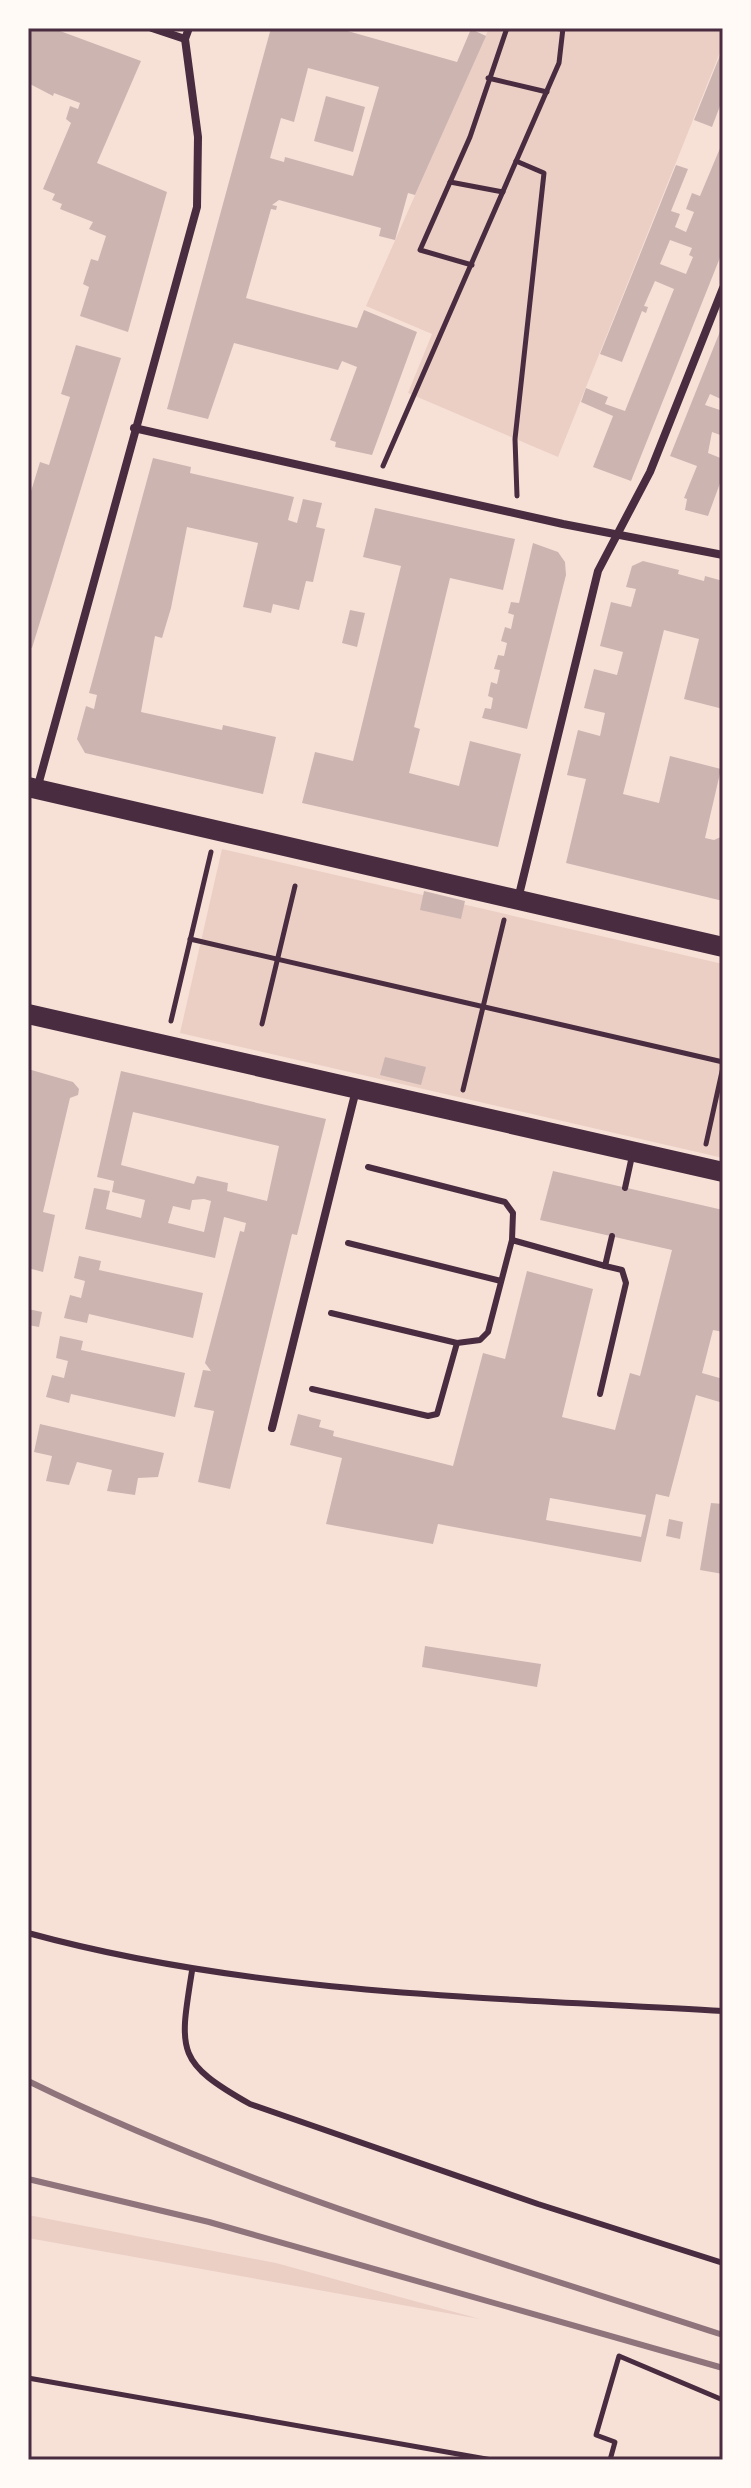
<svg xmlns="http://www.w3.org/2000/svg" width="751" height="2488" font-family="'Fira Sans Condensed',sans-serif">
<rect width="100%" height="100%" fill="#f7e1d7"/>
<!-- green -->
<g fill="#ebcfc5">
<path d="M489,28H723V45L558,457L408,393L432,334L366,306Z"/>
<path d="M222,849L723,964V1158L180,1033Z"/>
<path d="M28,2215L276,2263L480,2319L28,2238Z"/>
</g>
<!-- building -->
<g fill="#ccb4b1" fill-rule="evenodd">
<path d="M32,28H52L141,61L97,163L167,192L128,332L80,316L89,287L83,284L91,259L98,261L106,236L89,229L93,222L60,209L62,204L52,200L55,194L43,189L71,123L66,119L70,106L78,109L80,103L54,93L53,96L28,83V31Z"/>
<path d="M271,28H337L457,62L471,29L486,36L415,195L408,193L395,240L379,236L381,228L279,200L272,205L277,206L276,210L271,209L246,298L357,328L364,310L417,332L372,455L335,447L336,442L330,440L357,367L342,361L338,370L234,343L208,419L167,409ZM308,68L379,87L353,176L285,157L284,162L270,158L281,118L294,122Z"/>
<path d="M723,48V98L712,127L694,120Z"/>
<path d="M326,96L365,107L353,152L314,141Z"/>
<path d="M723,141V250L631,481L593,467L613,416L581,402L586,388L608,397L605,404L625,411L674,289L655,281L644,306L648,307L646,313L642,311L622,362L600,354L676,165L688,169L671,211L680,214L675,227L686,232L694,212L686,209L692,193L700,196ZM670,240L692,248L689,255L693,257L686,274L660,264Z"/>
<path d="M723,324V400L710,394L705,405L723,411V436L712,432L708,453L723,459V475L708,516L685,510L687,499L684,498L697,466L670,456Z"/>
<path d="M76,345L121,358L32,648L28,646V501L40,462L49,465L70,397L61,394Z"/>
<path d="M153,458L191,467L190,473L294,497L288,520L297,523L303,499L322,503L316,527L325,529L313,582L306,581L299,610L273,604L271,613L243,607L258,543L187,527L171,608L162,638L155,636L152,652L141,712L222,730L223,725L276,737L263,794L85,753L77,739L86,706L94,709L97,695L89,693Z"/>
<path d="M375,508L515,539L503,590L450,578L414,727L420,729L409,773L459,786L470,741L521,754L498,847L302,803L315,752L353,761L401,566L363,557Z"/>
<path d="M533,543L558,552L565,562L566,575L527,729L482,718L485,708L491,709L493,698L488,696L491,682L497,684L500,670L494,669L498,655L504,656L507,643L501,641L505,627L511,629L514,615L508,613L511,602L519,603Z"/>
<path d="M643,561L679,570L678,574L704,581L705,576L723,581V709L684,699L699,639L664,630L623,794L659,803L670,756L721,769L705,838L714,840L723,836V901L566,863L586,779L567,775L578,730L600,736L605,713L584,708L594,669L617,675L623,652L600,646L611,602L631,607L636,589L626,587L632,566Z"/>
<path d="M350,610L365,613L357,647L342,643Z"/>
<path d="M424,891L465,901L461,919L420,910Z"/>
<path d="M385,1057L426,1067L421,1085L380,1075Z"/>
<path d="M28,1069L73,1082L79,1089L78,1095L70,1098L43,1212L55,1215L43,1272L28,1268Z"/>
<path d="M121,1071L326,1119L297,1235L292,1234L230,1489L198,1482L214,1411L194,1407L203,1370L211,1371L205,1363L240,1231L244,1232L246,1223L224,1217L215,1258L85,1229L94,1188L110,1191L106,1209L141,1218L145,1200L112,1192L114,1181L97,1177ZM133,1112L279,1146L267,1201L227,1191L228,1183L197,1176L194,1184L121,1165ZM204,1199L211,1201L204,1232L168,1223L173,1206L190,1210L192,1200Z"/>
<path d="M553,1171L723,1210V1332L713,1330L702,1373L723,1379V1403L696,1395L669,1497L656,1494L641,1562L438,1524L433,1544L326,1524L342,1458L290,1445L298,1414L321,1420L319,1427L334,1431L333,1436L453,1466L483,1353L505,1359L527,1271L593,1289L562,1417L615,1430L630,1373L640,1376L672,1250L540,1220ZM550,1498L646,1515L641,1537L546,1520Z"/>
<path d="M79,1256L101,1261L99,1270L203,1293L193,1338L89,1314L87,1323L64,1318L70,1295L81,1298L85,1281L74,1278Z"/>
<path d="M28,1309L42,1312L39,1327L28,1325Z"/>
<path d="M60,1336L83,1341L81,1350L185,1373L175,1417L71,1394L69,1403L46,1397L52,1375L64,1378L68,1361L56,1358Z"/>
<path d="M40,1424L164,1453L158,1477L138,1478L135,1495L107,1491L112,1470L77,1462L69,1485L46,1481L52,1456L34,1452Z"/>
<path d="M711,1503L723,1504V1574L700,1570Z"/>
<path d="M669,1519L683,1522L680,1539L666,1536Z"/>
<path d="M425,1646L541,1664L537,1687L422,1667Z"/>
</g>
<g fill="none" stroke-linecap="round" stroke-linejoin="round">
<!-- path -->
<g stroke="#4a2c40" stroke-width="5">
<path d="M551,28L563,29"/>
<path d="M488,78L547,92"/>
<path d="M516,161L544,173L515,439L517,496"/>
<path d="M450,182L503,192"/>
<path d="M472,265L420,250L470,137L507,28"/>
<path d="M383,466L559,63L563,28"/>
<path d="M190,939L723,1062"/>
<path d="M171,1021L211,852"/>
<path d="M262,1024L295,886"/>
<path d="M463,1090L504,920"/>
<path d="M706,1144L723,1067"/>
<path d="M28,2378L492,2460"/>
<path d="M610,2460L615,2442L596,2435L619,2356L723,2400"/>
</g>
<!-- service -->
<g stroke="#4a2c40" stroke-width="6">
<path d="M368,1167L505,1202L513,1213L512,1240"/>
<path d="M625,1188L632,1156"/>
<path d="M348,1243L501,1281"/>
<path d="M331,1313L457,1343"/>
<path d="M312,1389L428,1416L437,1414L457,1343L480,1340L488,1332L512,1240L605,1266"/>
<path d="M600,1394L626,1283L622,1270L605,1266L612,1236"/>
<path d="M28,1933C255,1995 489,1997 723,2011"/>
<path d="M192,1971C179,2052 176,2062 250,2104L538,2204L723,2263"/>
</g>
<!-- minor -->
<g stroke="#4a2c40" stroke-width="8">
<path d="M152,28L185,39"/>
<path d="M134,428L563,524L723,555"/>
<path d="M37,789L197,207L198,137L185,39L189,28"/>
<path d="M518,899L598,571L650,472L723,288"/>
<path d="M272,1428L356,1090"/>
</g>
<!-- primary -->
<g stroke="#4a2c40" stroke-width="20">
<path d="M28,787L723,947"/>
<path d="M28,1014L723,1172"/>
</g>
<!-- rail -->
<g stroke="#8f747c" stroke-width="6">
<path d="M28,2081C250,2190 488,2258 723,2335"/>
<path d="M28,2179L209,2222L723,2368"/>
</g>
</g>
<!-- border -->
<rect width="751" height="2488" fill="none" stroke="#fffaf5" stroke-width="60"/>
<rect x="30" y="30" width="691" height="2428" fill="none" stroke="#4a2c40" stroke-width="3"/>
</svg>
